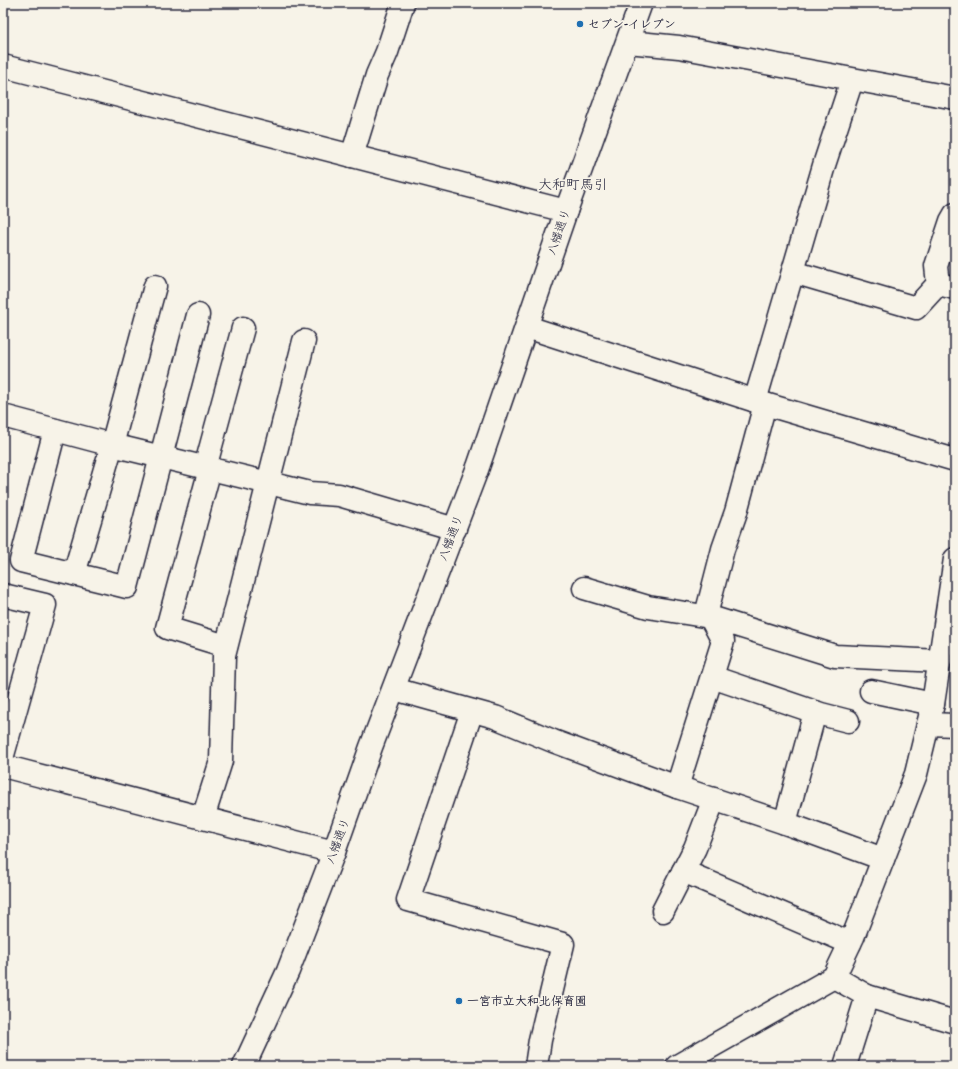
<svg xmlns="http://www.w3.org/2000/svg" width="958" height="1069" font-family="'Architects Daughter','Klee One',sans-serif">
<rect width="100%" height="100%" fill="#f7f3e8"/>
<filter id="ink" filterUnits="userSpaceOnUse"><feTurbulence type="fractalNoise" baseFrequency=".025" numOctaves="2"/><feDisplacementMap in="SourceGraphic" scale="8" xChannelSelector="R" yChannelSelector="G"/><feConvolveMatrix kernelMatrix="1 2 1 2 8 2 1 2 1" color-interpolation-filters="sRGB"/></filter>
<g filter="url(#ink)">
<g fill="none" stroke-linecap="round" stroke-linejoin="round">
<!-- minor casing -->
<g stroke="#22223b" stroke-width="25">
<g id="minor">
<path d="M628,42L679,47L955,98"/>
<path d="M3,66L566,211"/>
<path d="M352,156L377,75L387,52L403,3"/>
<path d="M793,272L916,308L938,284L955,288"/>
<path d="M938,284L936,266L951,221L955,214"/>
<path d="M527,327L765,404L955,460"/>
<path d="M755,401L825,162L852,80"/>
<path d="M3,416L112,445L310,493L339,495L455,529"/>
<path d="M55,430L21,561L127,587L198,315"/>
<path d="M205,468L243,328"/>
<path d="M210,469L167,628L226,646"/>
<path d="M74,574L112,445L155,286"/>
<path d="M584,588L648,607L710,617L835,656L940,661"/>
<path d="M3,595L45,605L3,755"/>
<path d="M712,677L821,714L848,721"/>
<path d="M394,689L495,717L553,741L677,787L785,823L883,859"/>
<path d="M871,691L933,704"/>
<path d="M472,711L408,900L563,944L540,1040L536,1066"/>
<path d="M928,724L955,725"/>
<path d="M3,766L334,852"/>
<path d="M677,787L723,641L707,611L723,549L736,512L765,404"/>
<path d="M203,818L221,761L224,656L304,341"/>
<path d="M785,823L815,712"/>
<path d="M683,871L850,943"/>
<path d="M663,911L695,848L714,799"/>
<path d="M834,977L867,996L955,1022"/>
<path d="M244,1066L288,971L334,852L371,747L478,467L566,211L641,3"/>
<path d="M677,1066L834,977L853,937L916,774L933,704L955,559"/>
<path d="M845,1066L867,996"/>
</g>
</g>
<!-- minor -->
<use href="#minor" stroke="#f7f3e8" stroke-width="22"/>
</g>
</g>
<!-- markers -->
<g fill="#1f6fb2" stroke="#f7f3e8" stroke-width="1.5">
<circle cx="580" cy="24" r="4"/>
<circle cx="459" cy="1001" r="4"/>
</g>
<g text-anchor="middle" dominant-baseline="central" stroke-width="3.5" stroke-linejoin="round" paint-order="stroke">
<!-- poi labels -->
<g font-size="12" font-weight="bold" fill="#22223b" stroke="#f7f3e8" text-anchor="start">
<text x="588" y="24">セブン-イレブン</text>
<text x="467" y="1001">一宮市立大和北保育園</text>
</g>
<!-- street labels -->
<g font-size="12" fill="#22223b" stroke="#f7f3e8">
<text transform="translate(559 232) rotate(-71)">八幡通り</text>
<text transform="translate(451 538) rotate(-69)">八幡通り</text>
<text transform="translate(338 841) rotate(-70)">八幡通り</text>
</g>
<!-- quarter labels -->
<g font-size="14" fill="#22223b" stroke="#f7f3e8">
<text x="573" y="185">大和町馬引</text>
</g>
</g>
<!-- margin -->
<rect width="958" height="1069" fill="none" stroke="#f7f3e8" stroke-width="16"/>
<rect x="8" y="8" width="942" height="1053" fill="none" stroke="#22223b" stroke-width="1.5" filter="url(#ink)"/>
</svg>
